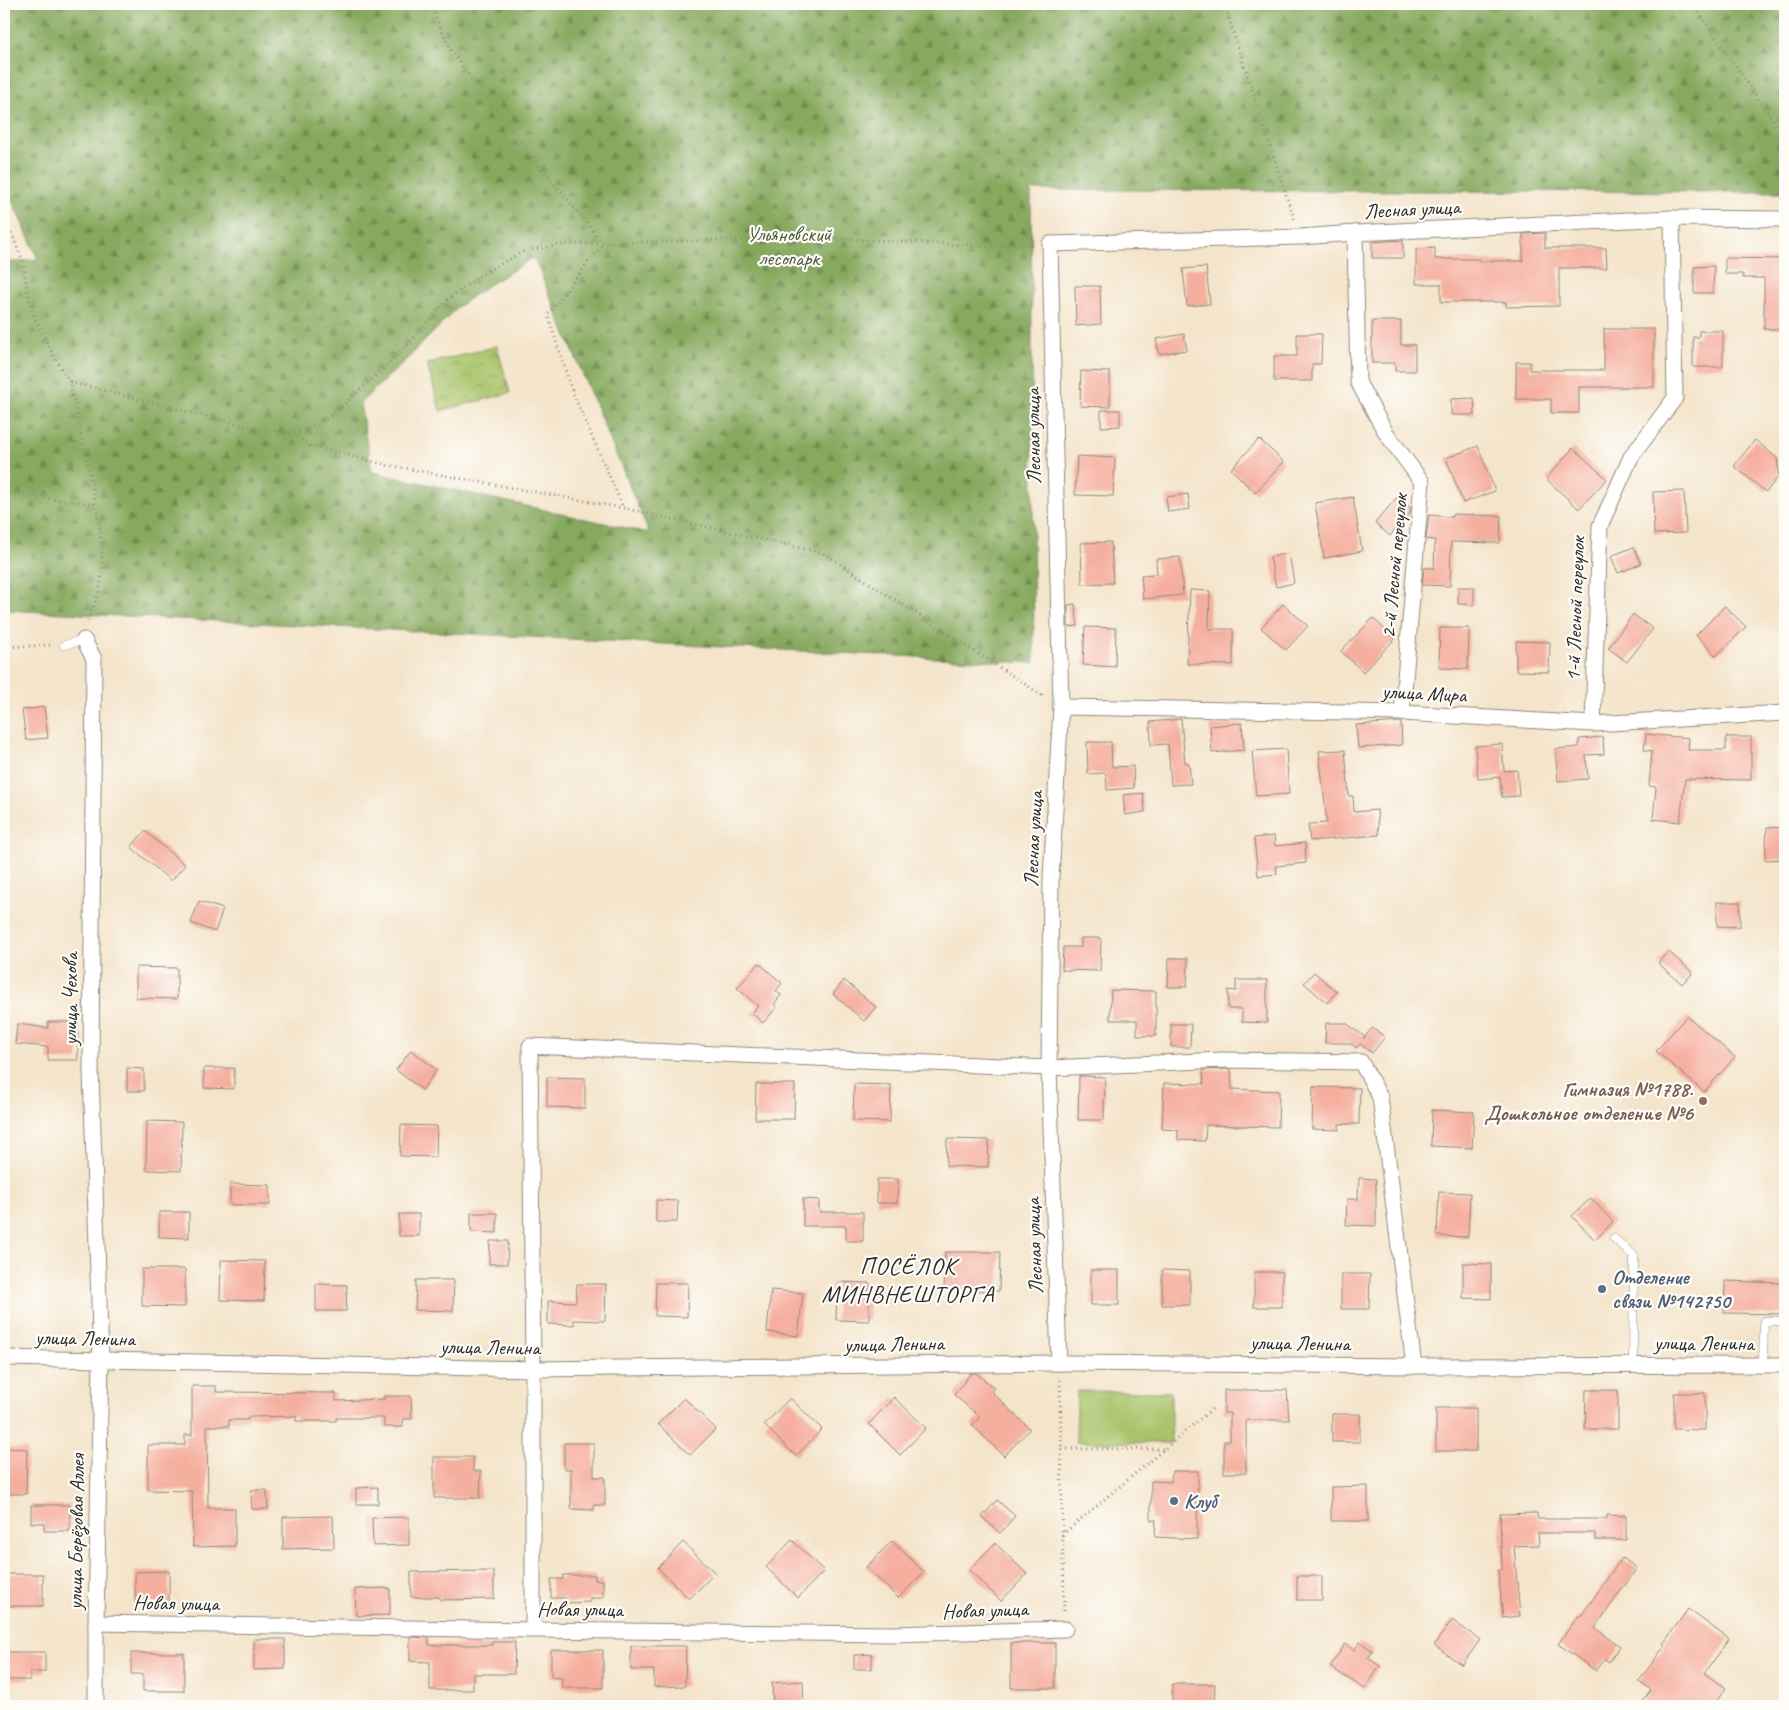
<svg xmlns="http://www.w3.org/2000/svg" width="1789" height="1710" font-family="Caveat,sans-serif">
<defs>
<pattern id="forest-firs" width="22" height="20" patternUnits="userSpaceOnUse" patternTransform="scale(1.25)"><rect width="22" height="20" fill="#86a95d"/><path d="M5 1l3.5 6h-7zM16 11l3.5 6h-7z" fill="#6e8a4d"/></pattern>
<pattern id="park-crowns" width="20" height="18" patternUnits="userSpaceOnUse" patternTransform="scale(1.25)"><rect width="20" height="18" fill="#a8c369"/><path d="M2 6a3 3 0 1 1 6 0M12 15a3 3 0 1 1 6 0" fill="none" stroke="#899f57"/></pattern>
</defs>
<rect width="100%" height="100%" fill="#fdfcf7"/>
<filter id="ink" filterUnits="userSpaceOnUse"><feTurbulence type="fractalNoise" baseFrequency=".02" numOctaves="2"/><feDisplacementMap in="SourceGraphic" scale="10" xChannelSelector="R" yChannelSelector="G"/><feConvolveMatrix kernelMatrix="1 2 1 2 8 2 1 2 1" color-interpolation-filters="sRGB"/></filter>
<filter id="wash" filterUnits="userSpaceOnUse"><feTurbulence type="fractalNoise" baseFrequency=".0096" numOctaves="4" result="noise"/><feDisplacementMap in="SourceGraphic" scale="20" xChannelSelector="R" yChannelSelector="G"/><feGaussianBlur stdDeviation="1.12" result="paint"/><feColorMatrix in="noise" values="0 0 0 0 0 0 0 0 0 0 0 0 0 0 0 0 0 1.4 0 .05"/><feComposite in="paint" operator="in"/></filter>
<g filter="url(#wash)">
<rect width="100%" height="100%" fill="#f4e4ca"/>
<!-- forest -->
<path fill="url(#forest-firs)" stroke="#586a44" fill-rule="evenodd" d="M4,4H1785V192L1031,190L1034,663L4,610V263L38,259L4,182ZM533,258H534L649,533L372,472L360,403L404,362L459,306L490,284Z"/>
<!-- park -->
<path fill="url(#park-crowns)" stroke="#6a774a" d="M497,346L510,393L440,411L427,364Z"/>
<!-- pitch -->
<path fill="#a8c369" stroke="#6a774a" d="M1077,1391L1171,1392V1443L1076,1442Z"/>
<g id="blocks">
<!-- building -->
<g fill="#f5af9f">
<path d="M1545,233V248H1606L1607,268H1559V306L1506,307V302H1441V284H1416V249L1435,248V259H1480V261H1523V234Z"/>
<path d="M1403,240V258H1372V242Z"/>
<path d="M1725,258L1785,259V329H1764V278H1743V274H1725Z"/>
<path d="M1714,266L1713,293H1694V267Z"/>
<path d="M1206,267L1210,304L1187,306L1183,269Z"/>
<path d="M1075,286H1100L1101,324L1076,326Z"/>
<path d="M1372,321H1401V345H1415V371H1395V363H1372Z"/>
<path d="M1604,329H1654V387H1579V413H1551V399H1516V362H1530V370H1604Z"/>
<path d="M1699,331H1723V367H1693V337H1699Z"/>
<path d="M1184,334L1187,350L1159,354L1156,339Z"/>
<path d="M1297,334H1322L1321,364H1312V381H1274V356H1297Z"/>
<path d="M1081,371L1110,372V407L1080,406Z"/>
<path d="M1474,398L1475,415H1451V399Z"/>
<path d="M1101,410H1120V426L1101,427Z"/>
<path d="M1259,439L1284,462L1255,493L1231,469Z"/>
<path d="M1755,440L1777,458L1779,476L1766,492L1734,466Z"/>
<path d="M1478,446L1495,491L1463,503L1446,458Z"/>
<path d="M1573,448L1607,479L1579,509L1546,479Z"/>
<path d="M1077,456L1115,458L1113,496L1075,495Z"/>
<path d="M1684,491L1686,533L1654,534L1653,492Z"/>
<path d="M1188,494L1190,509L1168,512L1166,497Z"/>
<path d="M1398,496L1410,507V513L1390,536L1375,523Z"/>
<path d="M1353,497L1362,551L1324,558L1315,503Z"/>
<path d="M1453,514L1501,516L1500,543L1451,542L1450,586L1422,585L1424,568H1434L1435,540L1426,539L1429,515L1452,517Z"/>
<path d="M1111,542L1113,583L1082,584L1081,543Z"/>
<path d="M1634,547L1641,564L1618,573L1611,556Z"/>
<path d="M1289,553L1294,583L1276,587L1270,557Z"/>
<path d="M1180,557L1183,595L1143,599L1141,575L1157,574L1156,559Z"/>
<path d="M1458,587H1474V605L1458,604Z"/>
<path d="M1190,590L1210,591L1209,629H1233V665L1187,664Z"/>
<path d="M1075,604L1078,626L1068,627V605Z"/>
<path d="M1283,604L1308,626L1286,650L1261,628Z"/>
<path d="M1725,606L1746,627L1716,656L1696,635Z"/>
<path d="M1633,614L1653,629L1627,662L1608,648Z"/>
<path d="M1373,618L1395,639L1363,672L1341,651Z"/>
<path d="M1085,627L1116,628L1115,667L1083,665Z"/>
<path d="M1440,628H1469L1468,669L1439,668Z"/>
<path d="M1516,641L1550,642L1549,672L1516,671Z"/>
<path d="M44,707L48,738L26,740L22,710Z"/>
<path d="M1181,719L1185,763H1189L1191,784L1171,785L1168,744L1151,745L1150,722Z"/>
<path d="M1401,722L1402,745L1358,748L1356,725Z"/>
<path d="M1242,723L1244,750L1212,753L1210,726Z"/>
<path d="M1646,734L1689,738L1688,750H1726V737H1751V780L1685,779L1680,822L1653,819L1656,787L1649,786L1652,751L1644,750Z"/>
<path d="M1603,737L1604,754L1586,755L1588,779L1558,781L1555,749L1579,747V739Z"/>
<path d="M1087,742H1111L1112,767L1133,766L1134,788L1107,790L1106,773L1088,774Z"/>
<path d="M1502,744L1504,771L1517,770L1519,796L1502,797L1500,777L1478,779L1475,746Z"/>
<path d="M1286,749L1289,794L1256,796L1252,751Z"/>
<path d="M1345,750L1349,796H1353L1354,812L1377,810L1379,835L1310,841L1308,824L1327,823L1319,751Z"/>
<path d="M1143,793L1145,812L1125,815L1123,795Z"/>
<path d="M1767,827L1785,828V859L1765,860Z"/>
<path d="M145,831L185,865L171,881L131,847Z"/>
<path d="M1274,836L1275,846L1305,843L1306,863L1276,866L1277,874L1258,876L1254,838Z"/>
<path d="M199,901L223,909L215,932L191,923Z"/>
<path d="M1717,902H1740V927L1717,926Z"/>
<path d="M1081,938H1101L1100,971L1062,970L1063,947H1081Z"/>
<path d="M1668,951L1693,973L1682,984L1658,963Z"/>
<path d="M1169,958H1188L1187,987H1168Z"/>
<path d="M759,963L782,983L776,991L781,995L774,1004L777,1007L763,1023L752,1013L758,1006L737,988Z"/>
<path d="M136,967L177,968V999L136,998Z"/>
<path d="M1314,972L1337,992L1327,1003L1304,983Z"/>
<path d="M844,980L876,1007L864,1021L833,994Z"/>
<path d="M1236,980H1267V1023L1242,1022V1009H1228V990L1236,991Z"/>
<path d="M1111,990L1156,991V1036H1137V1020H1110Z"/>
<path d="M1687,1016L1735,1057L1704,1092L1656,1051Z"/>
<path d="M48,1022H78V1060H48V1047L15,1044L17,1024L48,1028Z"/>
<path d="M1326,1023H1346L1365,1037L1363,1039L1372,1028L1385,1037L1372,1053L1360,1044L1357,1048L1349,1043H1325Z"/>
<path d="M1171,1024H1191L1190,1047H1171Z"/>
<path d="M411,1050L437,1070L422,1090L396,1070Z"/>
<path d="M127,1068L144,1069V1091H127Z"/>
<path d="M204,1068H234V1089L204,1088Z"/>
<path d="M1231,1069L1232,1089L1279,1091L1278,1127L1206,1125L1205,1141L1178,1140V1130L1162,1129L1164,1083L1204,1084L1203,1070Z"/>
<path d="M1079,1076L1105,1077L1104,1120H1078Z"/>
<path d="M547,1077L585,1078V1108L547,1107Z"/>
<path d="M756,1084H795L794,1119H755Z"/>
<path d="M854,1084L891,1085L890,1122L853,1121Z"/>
<path d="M1313,1087L1360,1088L1359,1124H1339V1130L1312,1129Z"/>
<path d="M1432,1110L1474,1112L1472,1148L1431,1146Z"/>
<path d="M147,1121L182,1122L181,1171L146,1170Z"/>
<path d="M401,1125L437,1126L436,1157L400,1156Z"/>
<path d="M947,1139L989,1140L988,1167L946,1166Z"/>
<path d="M1359,1178L1376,1179V1226L1346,1225L1347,1199H1358Z"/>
<path d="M877,1179H898L897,1203H877Z"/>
<path d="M230,1184L270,1185V1205H230Z"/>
<path d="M1439,1192L1470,1193L1468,1237L1437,1236Z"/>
<path d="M1591,1198L1613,1222L1595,1240L1572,1216Z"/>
<path d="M803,1199L819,1200V1212H863V1241H846V1226H803Z"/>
<path d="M656,1200L678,1201L677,1222H656Z"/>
<path d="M159,1212H189V1238L159,1237Z"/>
<path d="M471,1213H497V1233L471,1232Z"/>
<rect x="399" y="1214" width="20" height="22"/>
<path d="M490,1241H508L507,1264H489Z"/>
<path d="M945,1252H1000L999,1291L944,1290Z"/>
<path d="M221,1260L265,1261L264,1301L220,1300Z"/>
<path d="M1463,1263L1491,1264V1299L1463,1298Z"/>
<path d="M142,1269H185V1307L142,1306Z"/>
<rect x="1091" y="1270" width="28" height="35"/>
<path d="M1162,1270L1190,1271V1305H1162Z"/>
<rect x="1254" y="1272" width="28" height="35"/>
<path d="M1341,1274H1370L1369,1309H1341Z"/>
<path d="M416,1280H454L453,1311L415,1310Z"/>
<path d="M1725,1281L1785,1283V1314L1724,1313Z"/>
<path d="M837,1282L869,1283V1321L836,1320Z"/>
<path d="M656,1283H688L687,1317L655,1316Z"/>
<path d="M316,1284L347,1285L346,1311H316Z"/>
<path d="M577,1284H606L605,1321L574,1320V1325L548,1324V1301L576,1302Z"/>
<path d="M771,1290L803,1293L798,1336L767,1332Z"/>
<path d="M971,1373H976L994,1388L991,1391L1030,1429L1004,1456L972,1425L980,1417L954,1395Z"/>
<path d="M192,1386H216V1392L336,1393V1401L384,1399V1396H411L412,1419H403V1427H384V1418H336V1421H296V1416L248,1417V1420H229V1426H207L208,1508H235V1546L193,1547L192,1491L148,1490V1445H185V1435H192Z"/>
<path d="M1224,1390H1287L1289,1420H1246V1473H1224V1441H1230V1413H1224Z"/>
<path d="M1586,1390H1618V1429H1585Z"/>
<path d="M1674,1393H1705V1430L1674,1429Z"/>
<path d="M894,1397L926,1428L900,1455L869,1424Z"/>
<path d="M684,1398L716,1429L690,1455L658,1424Z"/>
<path d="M790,1398L822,1429L796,1456L764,1425Z"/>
<rect x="1436" y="1408" width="40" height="43"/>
<rect x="1332" y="1414" width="28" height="28"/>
<path d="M564,1443H594V1477H605V1505H594V1510L571,1509V1469H564Z"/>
<path d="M4,1448L27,1449L26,1494H4Z"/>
<path d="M434,1457H473V1471H481L480,1498H434Z"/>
<path d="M1172,1471H1198L1197,1539L1155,1537L1156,1520H1151V1481L1171,1482Z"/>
<path d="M1368,1486V1521H1331V1487Z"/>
<path d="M378,1487V1504H356V1488Z"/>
<path d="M251,1490H267L268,1509H252Z"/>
<path d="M997,1500L1015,1516L1000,1533L982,1517Z"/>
<path d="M31,1505H70V1531H44V1523H31Z"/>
<path d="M1537,1513L1538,1519H1607V1515L1626,1516V1540H1595V1533H1538L1539,1545L1514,1546L1520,1616L1503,1618L1498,1570H1502L1500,1514Z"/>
<path d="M333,1516L334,1548L283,1549V1517Z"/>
<path d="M409,1517V1545L373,1546L372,1518Z"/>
<path d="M792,1540L824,1571L798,1598L766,1567Z"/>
<path d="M892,1541L924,1572L898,1598L866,1567Z"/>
<path d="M683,1542L715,1573L689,1599L658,1568Z"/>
<path d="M995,1543L1027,1574L1001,1601L969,1570Z"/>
<path d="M1622,1558L1637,1568L1595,1628L1620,1646L1609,1662L1605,1659L1596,1671L1558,1644L1578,1616L1580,1617Z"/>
<path d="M169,1571V1603H135V1572Z"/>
<path d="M494,1571V1599L440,1600V1597H411V1572Z"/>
<rect x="4" y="1574" width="39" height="32"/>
<path d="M563,1575H595V1580H603V1598H590V1602L566,1603V1598H551V1579H563Z"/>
<rect x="1297" y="1576" width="25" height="24"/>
<path d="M390,1588V1615L356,1616L355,1589Z"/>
<path d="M1688,1609L1729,1639L1705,1673L1726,1688L1713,1706H1640L1651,1690L1639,1681L1665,1645L1663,1644Z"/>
<path d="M1452,1620L1480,1640L1462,1665L1434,1645Z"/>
<path d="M410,1637L429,1638V1645H492V1642H515L514,1674H473V1690H430V1662L410,1661Z"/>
<path d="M254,1639H285V1669L254,1670Z"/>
<path d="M1360,1642L1373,1651L1368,1658L1380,1666L1365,1689L1330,1667L1345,1644L1354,1650Z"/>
<rect x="1011" y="1643" width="44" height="45"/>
<path d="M631,1646H686L685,1686L654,1687V1670H631Z"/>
<path d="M551,1650H603V1688H562V1678L551,1677Z"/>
<path d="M4,1652H45V1672H30V1680H4Z"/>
<path d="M131,1653H184V1691H143V1674H131Z"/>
<path d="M872,1654V1669H854V1655Z"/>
<path d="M803,1681L804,1706H773L772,1683Z"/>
<path d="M1172,1684H1215L1214,1706H1172Z"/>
</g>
</g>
</g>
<g filter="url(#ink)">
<use href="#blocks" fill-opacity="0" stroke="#90887a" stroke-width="1"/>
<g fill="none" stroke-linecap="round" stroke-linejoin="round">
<!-- service casing -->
<g stroke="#90887a" stroke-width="9">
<g id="service">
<path d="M64,645L84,640"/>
<path d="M1614,1238L1634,1256L1633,1365"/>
<path d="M1763,1365L1764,1321H1785"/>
</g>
</g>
<!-- minor casing -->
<g stroke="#90887a" stroke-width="17">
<g id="minor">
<path d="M1355,233L1358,382L1386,433L1422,482L1402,713"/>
<path d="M84,640L94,659L91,1074L101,1359L96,1623V1706"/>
<path d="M1061,707L1402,713L1593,724L1785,713"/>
<path d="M1593,724L1600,526L1631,457L1675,398L1672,218"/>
<path d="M4,1358L533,1369L1059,1363L1414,1366L1785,1365"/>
<path d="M1059,1363L1049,1068L1051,878L1061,707L1050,244L1300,237L1355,233L1672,218L1785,219"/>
<path d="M96,1623L533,1630L893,1634L1065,1629"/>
<path d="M533,1630V1369L530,1046L1049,1068L1223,1060L1361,1062L1380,1097L1414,1366"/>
</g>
</g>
<!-- path -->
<g stroke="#90887a" stroke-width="3" stroke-dasharray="1 4" stroke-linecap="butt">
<path d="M430,4L451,51L535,160L603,243L548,315L572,391L623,507"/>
<path d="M1224,4L1295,222"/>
<path d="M1693,4L1785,138"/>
<path d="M4,220L11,232L23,261L27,291L34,317L56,360L70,382L96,504C100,525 103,554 102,575C100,592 93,609 86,624"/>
<path d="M70,382L260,430L294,433L316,425L336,412L408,345L447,300L482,274L526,250L568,244L721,240L854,239L986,246L1034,244"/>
<path d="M294,433L310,446L387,465L623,508L823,553L1045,697"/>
<path d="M4,493L96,504"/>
<path d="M4,647L53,645"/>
<path d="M1060,1380L1064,1613"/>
<path d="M1062,1449H1164"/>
<path d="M1062,1535L1212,1409"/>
<path d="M1778,1706L1785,1695"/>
</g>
<!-- service -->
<use href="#service" stroke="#fff" stroke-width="8"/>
<!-- minor -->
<use href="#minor" stroke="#fff" stroke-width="15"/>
</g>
</g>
<!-- markers -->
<circle fill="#8d6e63" stroke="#fdfcf7" stroke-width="2" cx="1703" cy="1101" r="5"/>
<g fill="#5c6f8a" stroke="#fdfcf7" stroke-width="2">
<circle cx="1602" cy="1289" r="5"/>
<circle cx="1174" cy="1501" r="5"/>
</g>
<g text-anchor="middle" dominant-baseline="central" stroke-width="4.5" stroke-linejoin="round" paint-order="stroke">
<!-- street labels -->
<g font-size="21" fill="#2b2b2b" stroke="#fdfcf7">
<text transform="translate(1412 209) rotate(-3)">Лесная улица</text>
<text transform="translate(1033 436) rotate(-91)">Лесная улица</text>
<text transform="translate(1394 566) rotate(-85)">2-й Лесной переулок</text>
<text transform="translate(1575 609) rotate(-88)">1-й Лесной переулок</text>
<text transform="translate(1424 693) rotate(3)">улица Мира</text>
<text transform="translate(1033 839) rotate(-87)">Лесная улица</text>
<text transform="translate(70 999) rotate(-90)">улица Чехова</text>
<text transform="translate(1034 1246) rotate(-92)">Лесная улица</text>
<text transform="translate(85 1338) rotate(1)">улица Ленина</text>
<text transform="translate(1300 1343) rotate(1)">улица Ленина</text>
<text x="1704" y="1343">улица Ленина</text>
<text transform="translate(894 1344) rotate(-1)">улица Ленина</text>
<text transform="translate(490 1347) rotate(1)">улица Ленина</text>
<text transform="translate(76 1532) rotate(-89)">улица Берёзовая Аллея</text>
<text transform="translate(176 1603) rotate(1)">Новая улица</text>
<text x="580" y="1609">Новая улица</text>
<text transform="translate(985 1610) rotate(-2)">Новая улица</text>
</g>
<!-- park labels -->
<g font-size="21" fill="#50593e" stroke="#fdfcf7">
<text x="789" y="234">Ульяновский<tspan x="789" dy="24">лесопарк</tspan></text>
</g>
<!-- education labels -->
<g font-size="21" font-weight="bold" fill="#785e54" stroke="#fdfcf7" text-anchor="end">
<text x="1693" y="1089">Гимназия №1788.<tspan x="1693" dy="24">Дошкольное отделение №6</tspan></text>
</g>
<!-- service labels -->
<g font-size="21" font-weight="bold" fill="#4e5e75" stroke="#fdfcf7" text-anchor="start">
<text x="1612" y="1277">Отделение<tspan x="1612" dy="24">связи №142750</tspan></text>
<text x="1184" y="1501">Клуб</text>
</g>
<!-- quarter labels -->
<g font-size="24" letter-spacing="1" fill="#2b2b2b" stroke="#fdfcf7">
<text x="908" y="1266">ПОСЁЛОК<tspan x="908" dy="28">МИНВНЕШТОРГА</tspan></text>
</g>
</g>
<!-- margin -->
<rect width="1789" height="1710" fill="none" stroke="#fdfcf7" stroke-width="20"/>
</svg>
